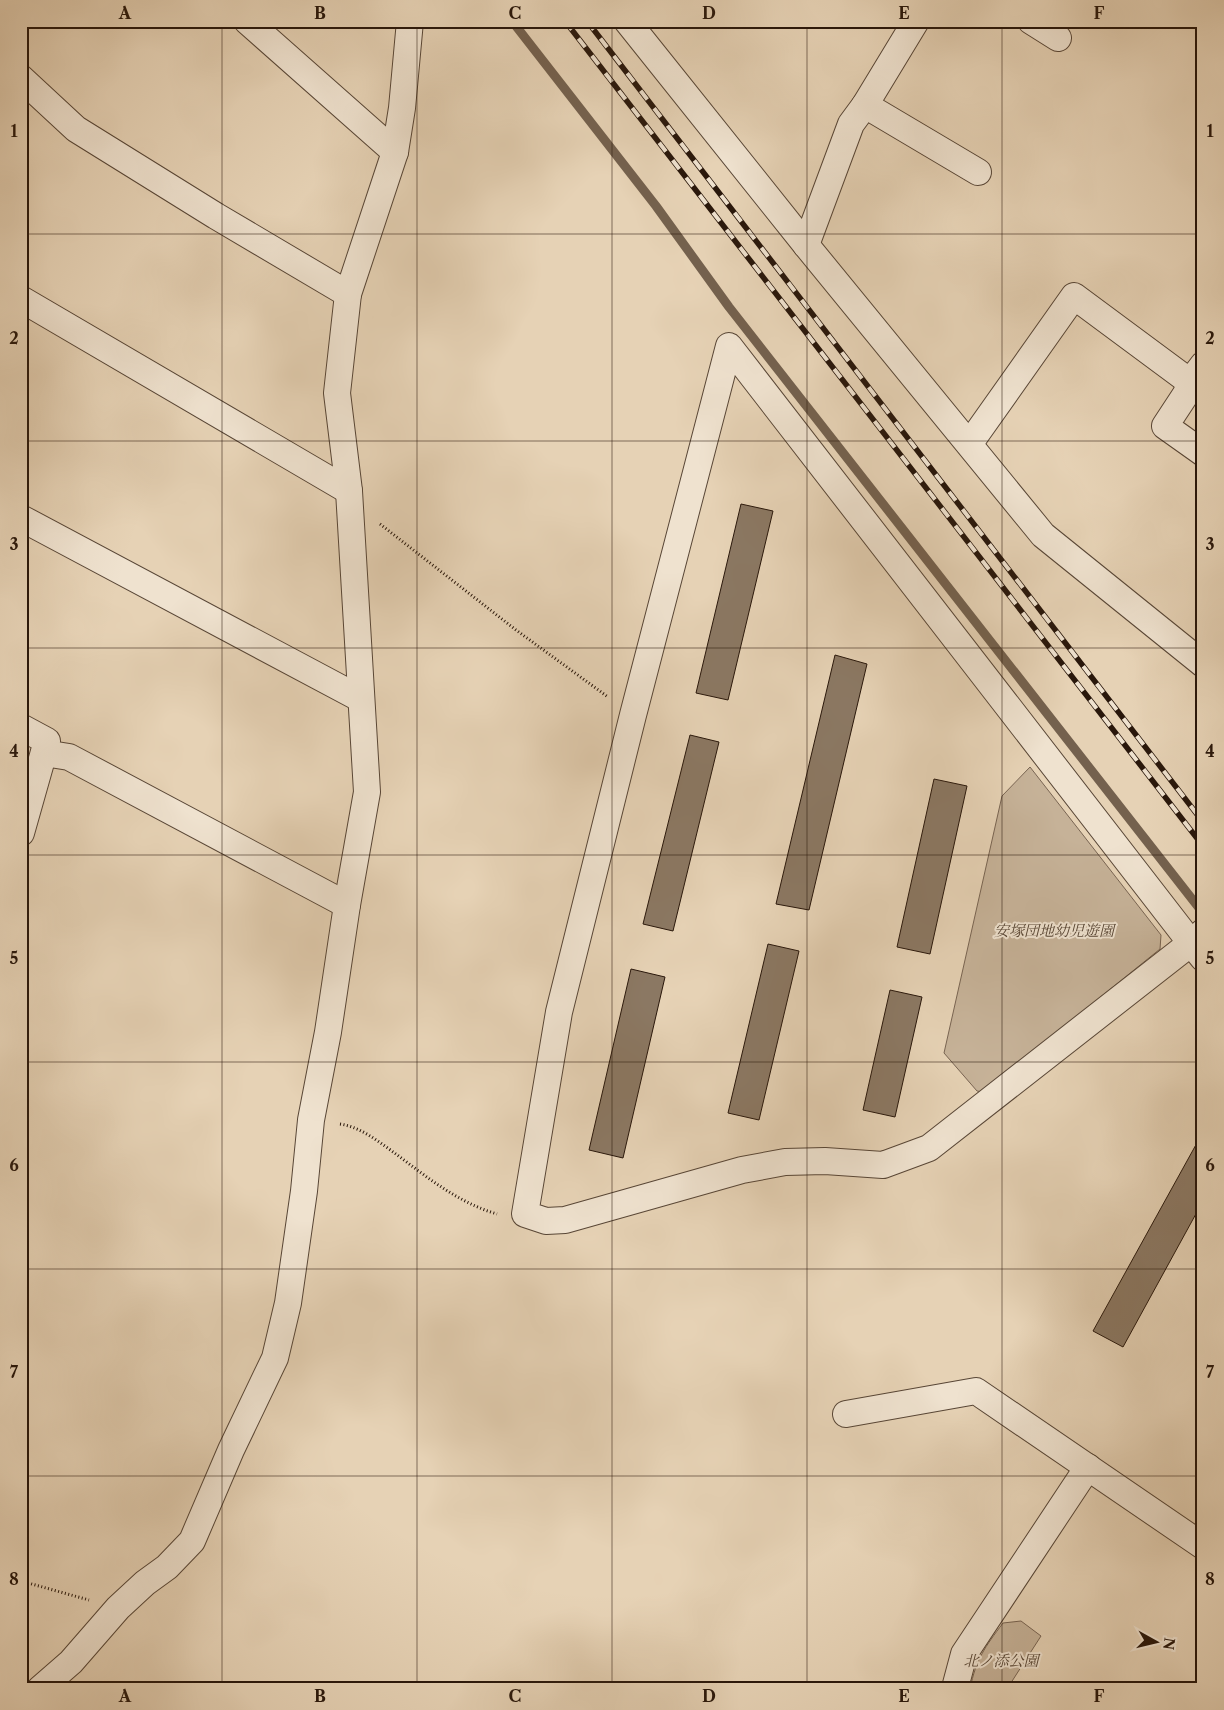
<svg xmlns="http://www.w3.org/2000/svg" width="1224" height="1710" font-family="'Libre Caslon Text','Noto Serif JP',serif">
<rect width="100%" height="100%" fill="#e6d2b5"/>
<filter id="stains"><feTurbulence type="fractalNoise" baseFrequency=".004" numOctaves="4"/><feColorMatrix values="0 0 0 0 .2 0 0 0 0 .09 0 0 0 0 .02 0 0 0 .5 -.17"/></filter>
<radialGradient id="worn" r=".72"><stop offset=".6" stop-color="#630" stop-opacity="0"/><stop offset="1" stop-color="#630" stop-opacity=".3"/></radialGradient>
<!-- green -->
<g fill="#c6b298" stroke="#786452">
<path d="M1030,767L1161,935L1160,949L983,1092L977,1091L944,1053L1002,796Z"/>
<path d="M1021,1621L1041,1636L1007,1689H970C976,1659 985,1647 1003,1623Z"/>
</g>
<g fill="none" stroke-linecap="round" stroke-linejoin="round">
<!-- stream -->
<path stroke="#74614e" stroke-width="9" d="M512,21L656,206L729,307L1203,913"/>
</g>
<!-- building -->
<g fill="#8b7863" stroke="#29170b">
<path d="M741,504L773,511L728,700L696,693Z"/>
<path d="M835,655L867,664L809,910L776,904Z"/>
<path d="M690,735L719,742L673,931L643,924Z"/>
<path d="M934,779L967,786L930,954L897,947Z"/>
<path d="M768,944L799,951L759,1120L728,1113Z"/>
<path d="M631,969L665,977L623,1158L589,1150Z"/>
<path d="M890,990L922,997L895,1117L863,1110Z"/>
<path d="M1203,1132V1201L1123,1347L1093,1331Z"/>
</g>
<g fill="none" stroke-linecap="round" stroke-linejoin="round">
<!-- minor casing -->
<g stroke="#584636" stroke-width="28">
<g id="minor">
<path d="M627,21L806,245L1043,535L1203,664"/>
<path d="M1031,21L1058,38"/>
<path d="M21,78L76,129L216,216L348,294"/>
<path d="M865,105L978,172"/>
<path d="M395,152L402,108L410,21"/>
<path d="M806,245L851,124L865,105L916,21"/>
<path d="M21,299L349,491"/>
<path d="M1190,382L1186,394L1165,426L1203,453"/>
<path d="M970,443L1074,296L1190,382L1203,365"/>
<path d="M21,518L361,699"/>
<path d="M21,727L47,741L21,833"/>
<path d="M44,753L69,757L347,905"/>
<path d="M1203,932L1191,943L929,1148L883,1165L825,1161L785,1162L742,1170L565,1220L546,1221L525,1214L559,1012L633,715L729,346L1191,943L1203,958"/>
<path d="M846,1414L976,1391L1203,1546"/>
<path d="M40,1689L71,1662L118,1608L145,1583L167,1567L192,1541L231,1450L275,1358L288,1303L304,1191L311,1120L328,1032L347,905L367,792L349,491L337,393L348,294L395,152L247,21"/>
<path d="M956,1689V1684L964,1654L1088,1467"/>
</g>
</g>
<!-- path -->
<g stroke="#29170b" stroke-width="3" stroke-dasharray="1 2.5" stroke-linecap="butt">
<path d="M380,524L516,630L608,697"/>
<path d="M340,1124C361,1127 379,1142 396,1154C428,1178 459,1203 497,1214"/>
<path d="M21,1581L89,1600"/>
</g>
<!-- minor -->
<use href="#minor" stroke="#efe2cf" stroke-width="26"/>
<!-- rail casing -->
<g stroke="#29170b" stroke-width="5.5">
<g id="rail">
<path d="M565,21L1203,846"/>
<path d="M587,21L1203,822"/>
</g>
</g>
<!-- rail -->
<use href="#rail" stroke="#efe2cf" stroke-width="4" stroke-dasharray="11" stroke-linecap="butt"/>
</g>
<!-- grid -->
<path fill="none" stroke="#29170b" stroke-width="1" stroke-opacity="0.55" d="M222,21V1689M417,21V1689M612,21V1689M807,21V1689M1002,21V1689M21,234H1203M21,441H1203M21,648H1203M21,855H1203M21,1062H1203M21,1269H1203M21,1476H1203"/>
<g text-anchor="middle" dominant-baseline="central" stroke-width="4" stroke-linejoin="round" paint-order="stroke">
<!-- park labels -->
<g font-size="15" font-style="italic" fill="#584635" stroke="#efe2cf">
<text x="1054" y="930">安塚団地幼児遊園</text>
<text x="1001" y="1660">北ノ添公園</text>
</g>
</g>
<!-- margin -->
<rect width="1224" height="1710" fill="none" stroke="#e6d2b5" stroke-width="55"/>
<!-- north arrow -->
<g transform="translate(1156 1642) rotate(98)" stroke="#efe2cf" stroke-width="4" paint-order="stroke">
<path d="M0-4L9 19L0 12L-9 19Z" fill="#29170b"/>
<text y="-8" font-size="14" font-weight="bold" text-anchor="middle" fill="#29170b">N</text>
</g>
<rect x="28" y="28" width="1168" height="1654" fill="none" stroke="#29170b" stroke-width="2"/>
<g font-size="16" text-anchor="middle" font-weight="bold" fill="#29170b">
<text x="125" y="19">A</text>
<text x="320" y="19">B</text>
<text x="515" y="19">C</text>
<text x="709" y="19">D</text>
<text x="904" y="19">E</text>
<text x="1099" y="19">F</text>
<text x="14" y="137">1</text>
<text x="1210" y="137">1</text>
<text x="14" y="344">2</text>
<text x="1210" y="344">2</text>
<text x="14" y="550">3</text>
<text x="1210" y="550">3</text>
<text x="14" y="757">4</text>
<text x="1210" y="757">4</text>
<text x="14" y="964">5</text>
<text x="1210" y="964">5</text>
<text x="14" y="1171">6</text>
<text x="1210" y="1171">6</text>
<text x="14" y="1378">7</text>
<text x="1210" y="1378">7</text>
<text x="14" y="1585">8</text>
<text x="1210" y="1585">8</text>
<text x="125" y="1702">A</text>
<text x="320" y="1702">B</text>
<text x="515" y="1702">C</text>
<text x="709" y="1702">D</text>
<text x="904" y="1702">E</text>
<text x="1099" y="1702">F</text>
</g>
<rect width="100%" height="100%" filter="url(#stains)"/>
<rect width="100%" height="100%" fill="url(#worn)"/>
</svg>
